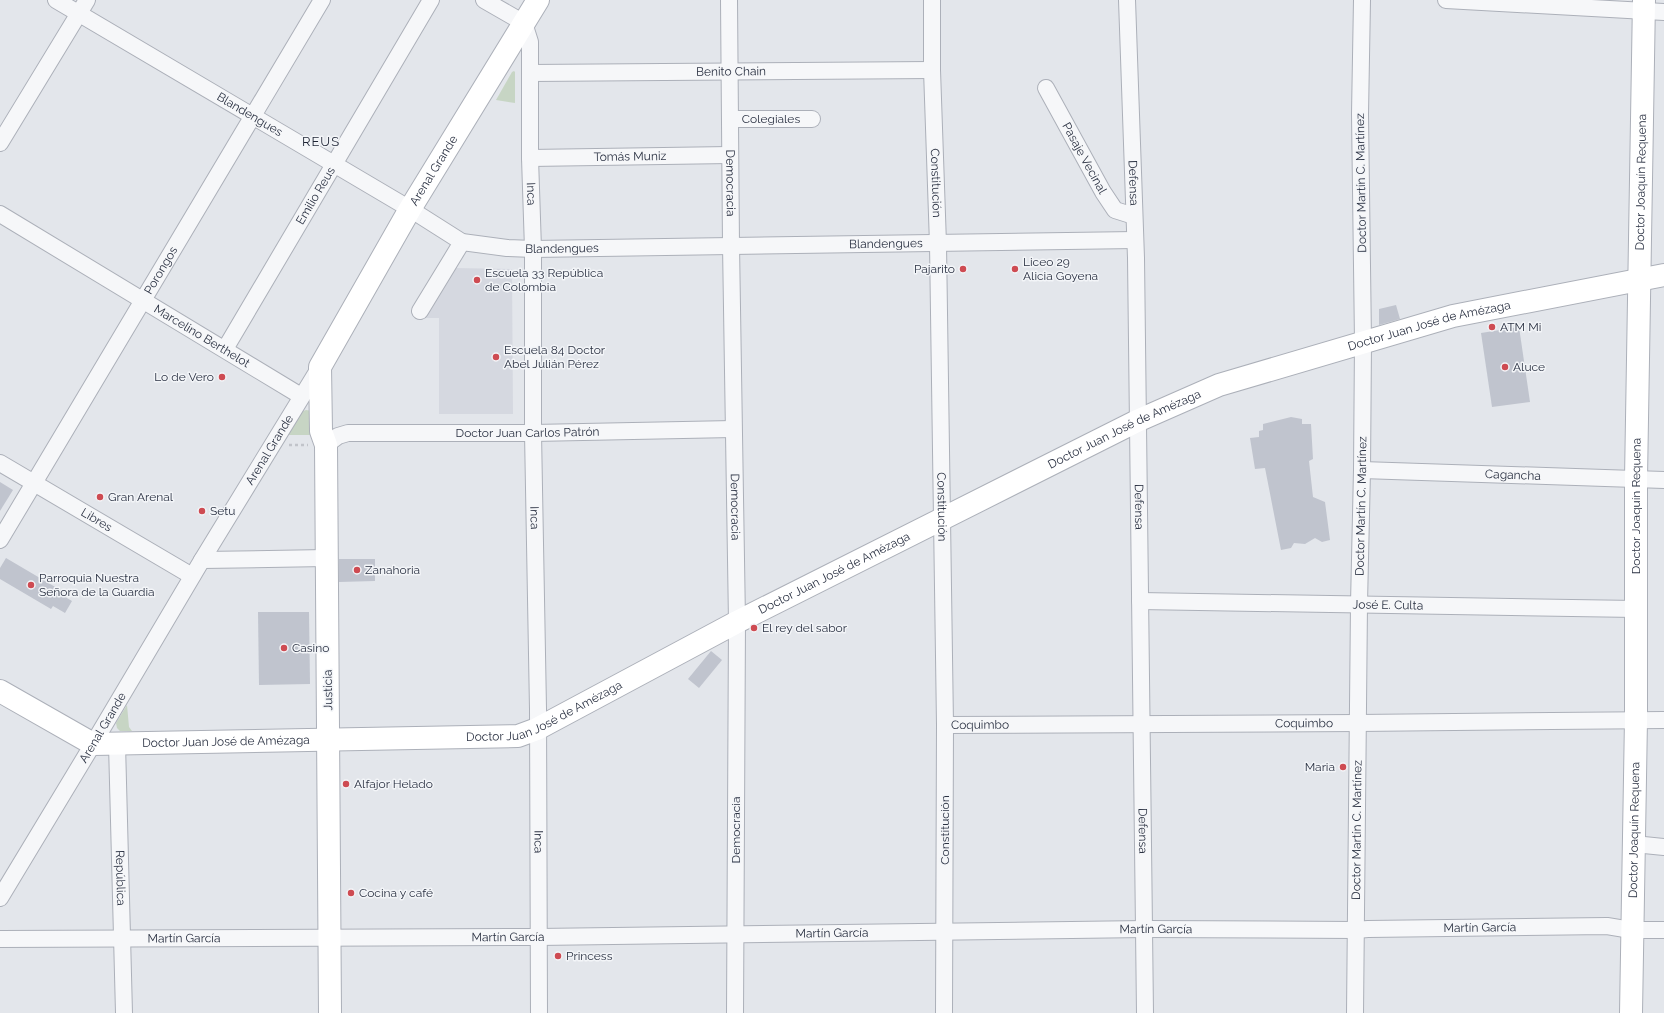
<svg xmlns="http://www.w3.org/2000/svg" width="1664" height="1013" font-family="Raleway,sans-serif">
<rect width="100%" height="100%" fill="#e3e6eb"/>
<!-- built -->
<path fill="#d5d8e0" d="M455,268L512,269L513,414H439V318H416L417,316L428,314Z"/>
<!-- green -->
<g fill="#c7d5c4">
<path d="M514,71L515,72V103L496,100L512,72Z"/>
<path d="M306,410L312,411L314,435H287L301,412Z"/>
<path d="M127,705L129,727L132,731H120L117,728L116,723Z"/>
</g>
<!-- building -->
<g fill="#c0c4ce">
<path d="M1396,305L1400,319L1379,325V309Z"/>
<path d="M1519,327L1530,402L1492,407L1481,333Z"/>
<path d="M1291,417L1302,419V424H1311L1313,459L1309,461L1313,497L1325,502L1330,540L1322,542L1315,538L1305,544L1294,543L1291,548L1281,550L1265,468L1255,469L1250,438L1259,437V431L1263,430V424Z"/>
<path d="M0,482L13,490L0,511Z"/>
<path d="M6,558L62,591L60,594L72,601L65,613L53,606L51,609L0,579V568Z"/>
<path d="M339,559H375V581L339,582Z"/>
<path d="M258,612H309L310,684L259,685Z"/>
<path d="M711,651L722,660L699,688L688,679Z"/>
</g>
<g fill="none" stroke-linecap="round" stroke-linejoin="round">
<!-- street casing -->
<g stroke="#acb0b9" stroke-width="18">
<g id="street">
<path id="s1" d="M56,0L410,209L462,242L507,248L533,249L1135,240"/>
<path id="s2" d="M484,0L524,23L530,42V158L533,249V433L538,709L539,1013"/>
<path id="s3" d="M729,0L731,245L737,622L735,1013"/>
<path id="s4" d="M932,0V70L938,244L945,725L944,1013"/>
<path id="s5" d="M1127,0L1136,258L1145,1013"/>
<path d="M1446,0L1664,12"/>
<path id="s6" d="M530,73L932,70"/>
<path id="s7" d="M1046,88L1103,192L1115,210L1134,216"/>
<path id="s8" d="M730,119H812"/>
<path d="M0,143L87,0"/>
<path id="s9" d="M530,158L730,155"/>
<path id="s10" d="M0,214L301,396"/>
<path d="M420,311L462,242"/>
<path id="s11" d="M225,349L431,0"/>
<path id="s12" d="M326,445L338,436L348,433H533L733,429"/>
<path id="s13" d="M0,463L192,576"/>
<path id="s14" d="M1362,470L1664,480"/>
<path id="s15" d="M0,540L322,0"/>
<path d="M202,560L326,558"/>
<path id="s16" d="M1140,601L1636,609"/>
<path id="s17" d="M945,725L1358,723L1664,720"/>
<path id="s18" d="M117,744L124,1013"/>
<path d="M1634,844L1664,847"/>
<path id="s19" d="M0,898L93,744L202,560L320,367"/>
<path id="s20" d="M0,939L538,937L1145,929L1356,930L1368,929L1607,926L1631,930H1664"/>
<path id="s21" d="M1355,1013L1359,604L1362,470L1363,342L1360,114L1362,0"/>
</g>
</g>
<!-- secondary casing -->
<g stroke="#acb0b9" stroke-width="24">
<g id="secondary">
<path id="s22" d="M0,691L93,744L518,736L537,729L737,622L1137,421L1219,385L1453,316L1664,275"/>
<path id="s23" d="M330,1013L326,445L321,431L320,367L410,209L538,0"/>
<path id="s24" d="M1631,1013L1636,719V479L1644,0"/>
</g>
</g>
<!-- path -->
<path stroke="#c1c4ca" stroke-width="2.5" stroke-dasharray="3 3" stroke-linecap="butt" d="M289,445H308"/>
<!-- street -->
<use href="#street" stroke="#f6f7f9" stroke-width="16"/>
<!-- secondary -->
<use href="#secondary" stroke="#fff" stroke-width="22"/>
</g>
<!-- markers -->
<g fill="#ce4b52" stroke="#f3f5f8" stroke-width="1.5">
<circle cx="963" cy="269" r="4"/>
<circle cx="1015" cy="269" r="4"/>
<circle cx="477" cy="280" r="4"/>
<circle cx="1492" cy="327" r="4"/>
<circle cx="496" cy="357" r="4"/>
<circle cx="1505" cy="367" r="4"/>
<circle cx="222" cy="377" r="4"/>
<circle cx="100" cy="497" r="4"/>
<circle cx="202" cy="511" r="4"/>
<circle cx="357" cy="570" r="4"/>
<circle cx="31" cy="585" r="4"/>
<circle cx="754" cy="628" r="4"/>
<circle cx="284" cy="648" r="4"/>
<circle cx="1343" cy="767" r="4"/>
<circle cx="346" cy="784" r="4"/>
<circle cx="351" cy="893" r="4"/>
<circle cx="558" cy="956" r="4"/>
</g>
<g text-anchor="middle" dominant-baseline="central" stroke-width="3" stroke-linejoin="round" paint-order="stroke">
<!-- street labels -->
<g font-size="12" fill="#2b3243" stroke="#f3f5f8">
<text stroke="none"><textPath href="#s6" startOffset="201">Benito Chain</textPath></text>
<text stroke="none"><textPath href="#s1" startOffset="225">Blandengues</textPath></text>
<text stroke="none"><textPath href="#s8" startOffset="41">Colegiales</textPath></text>
<text stroke="none"><textPath href="#s9" startOffset="100">Tomás Muniz</textPath></text>
<text stroke="none"><textPath href="#s7" startOffset="80">Pasaje Vecinal</textPath></text>
<text stroke="none"><textPath href="#s23" startOffset="874">Arenal Grande</textPath></text>
<text stroke="none"><textPath href="#s3" startOffset="183">Democracia</textPath></text>
<text stroke="none"><textPath href="#s4" startOffset="183">Constitución</textPath></text>
<text stroke="none"><textPath href="#s5" startOffset="183">Defensa</textPath></text>
<text transform="translate(1361 183) rotate(-91)">Doctor Martín C. Martínez</text>
<text stroke="none"><textPath href="#s24" startOffset="831">Doctor Joaquín Requena</textPath></text>
<text stroke="none"><textPath href="#s2" startOffset="218">Inca</textPath></text>
<text stroke="none"><textPath href="#s11" startOffset="178">Emilio Reus</textPath></text>
<text stroke="none"><textPath href="#s1" startOffset="897">Blandengues</textPath></text>
<text stroke="none"><textPath href="#s1" startOffset="573">Blandengues</textPath></text>
<text stroke="none"><textPath href="#s15" startOffset="314">Porongos</textPath></text>
<text stroke="none"><textPath href="#s22" startOffset="1535">Doctor Juan José de Amézaga</textPath></text>
<text stroke="none"><textPath href="#s10" startOffset="236">Marcelino Berthelot</textPath></text>
<text stroke="none"><textPath href="#s22" startOffset="1212">Doctor Juan José de Amézaga</textPath></text>
<text stroke="none"><textPath href="#s12" startOffset="205">Doctor Juan Carlos Patrón</textPath></text>
<text stroke="none"><textPath href="#s19" startOffset="523">Arenal Grande</textPath></text>
<text stroke="none"><textPath href="#s14" startOffset="151">Cagancha</textPath></text>
<text stroke="none"><textPath href="#s3" startOffset="507">Democracia</textPath></text>
<text stroke="none"><textPath href="#s4" startOffset="507">Constitución</textPath></text>
<text stroke="none"><textPath href="#s5" startOffset="507">Defensa</textPath></text>
<text stroke="none"><textPath href="#s21" startOffset="507">Doctor Martín C. Martínez</textPath></text>
<text stroke="none"><textPath href="#s24" startOffset="507">Doctor Joaquín Requena</textPath></text>
<text stroke="none"><textPath href="#s2" startOffset="542">Inca</textPath></text>
<text stroke="none"><textPath href="#s13" startOffset="112">Libres</textPath></text>
<text stroke="none"><textPath href="#s22" startOffset="888">Doctor Juan José de Amézaga</textPath></text>
<text stroke="none"><textPath href="#s16" startOffset="248">José E. Culta</textPath></text>
<text transform="translate(328 690) rotate(-91)">Justicia</text>
<text stroke="none"><textPath href="#s22" startOffset="564">Doctor Juan José de Amézaga</textPath></text>
<text stroke="none"><textPath href="#s17" startOffset="359">Coquimbo</textPath></text>
<text stroke="none"><textPath href="#s17" startOffset="35">Coquimbo</textPath></text>
<text stroke="none"><textPath href="#s19" startOffset="199">Arenal Grande</textPath></text>
<text stroke="none"><textPath href="#s22" startOffset="240">Doctor Juan José de Amézaga</textPath></text>
<text transform="translate(736 830) rotate(-90)">Democracia</text>
<text transform="translate(945 830) rotate(-90)">Constitución</text>
<text stroke="none"><textPath href="#s5" startOffset="831">Defensa</textPath></text>
<text stroke="none"><textPath href="#s21" startOffset="183">Doctor Martín C. Martínez</textPath></text>
<text stroke="none"><textPath href="#s24" startOffset="183">Doctor Joaquín Requena</textPath></text>
<text stroke="none"><textPath href="#s2" startOffset="866">Inca</textPath></text>
<text stroke="none"><textPath href="#s18" startOffset="134">República</textPath></text>
<text stroke="none"><textPath href="#s20" startOffset="1480">Martín García</textPath></text>
<text stroke="none"><textPath href="#s20" startOffset="1156">Martín García</textPath></text>
<text stroke="none"><textPath href="#s20" startOffset="832">Martín García</textPath></text>
<text stroke="none"><textPath href="#s20" startOffset="508">Martín García</textPath></text>
<text stroke="none"><textPath href="#s20" startOffset="184">Martín García</textPath></text>
</g>
<!-- poi labels -->
<g font-size="12" fill="#2b3243" stroke="#f3f5f8" text-anchor="start">
<text x="1023" y="262">Liceo 29<tspan x="1023" dy="14">Alicia Goyena</tspan></text>
<text x="955" y="269" text-anchor="end">Pajarito</text>
<text x="485" y="273">Escuela 33 República<tspan x="485" dy="14">de Colombia</tspan></text>
<text x="1500" y="327">ATM Mi</text>
<text x="504" y="350">Escuela 84 Doctor<tspan x="504" dy="14">Abel Julián Pérez</tspan></text>
<text x="1513" y="367">Aluce</text>
<text x="214" y="377" text-anchor="end">Lo de Vero</text>
<text x="108" y="497">Gran Arenal</text>
<text x="210" y="511">Setu</text>
<text x="365" y="570">Zanahoria</text>
<text x="39" y="578">Parroquia Nuestra<tspan x="39" dy="14">Señora de la Guardia</tspan></text>
<text x="762" y="628">El rey del sabor</text>
<text x="292" y="648">Casino</text>
<text x="1335" y="767" text-anchor="end">Maria</text>
<text x="354" y="784">Alfajor Helado</text>
<text x="359" y="893">Cocina y café</text>
<text x="566" y="956">Princess</text>
</g>
<!-- neighbourhood labels -->
<g font-size="13" letter-spacing="1" fill="#1d2334" stroke="#f3f5f8">
<text x="321" y="141">REUS</text>
</g>
</g>
</svg>
